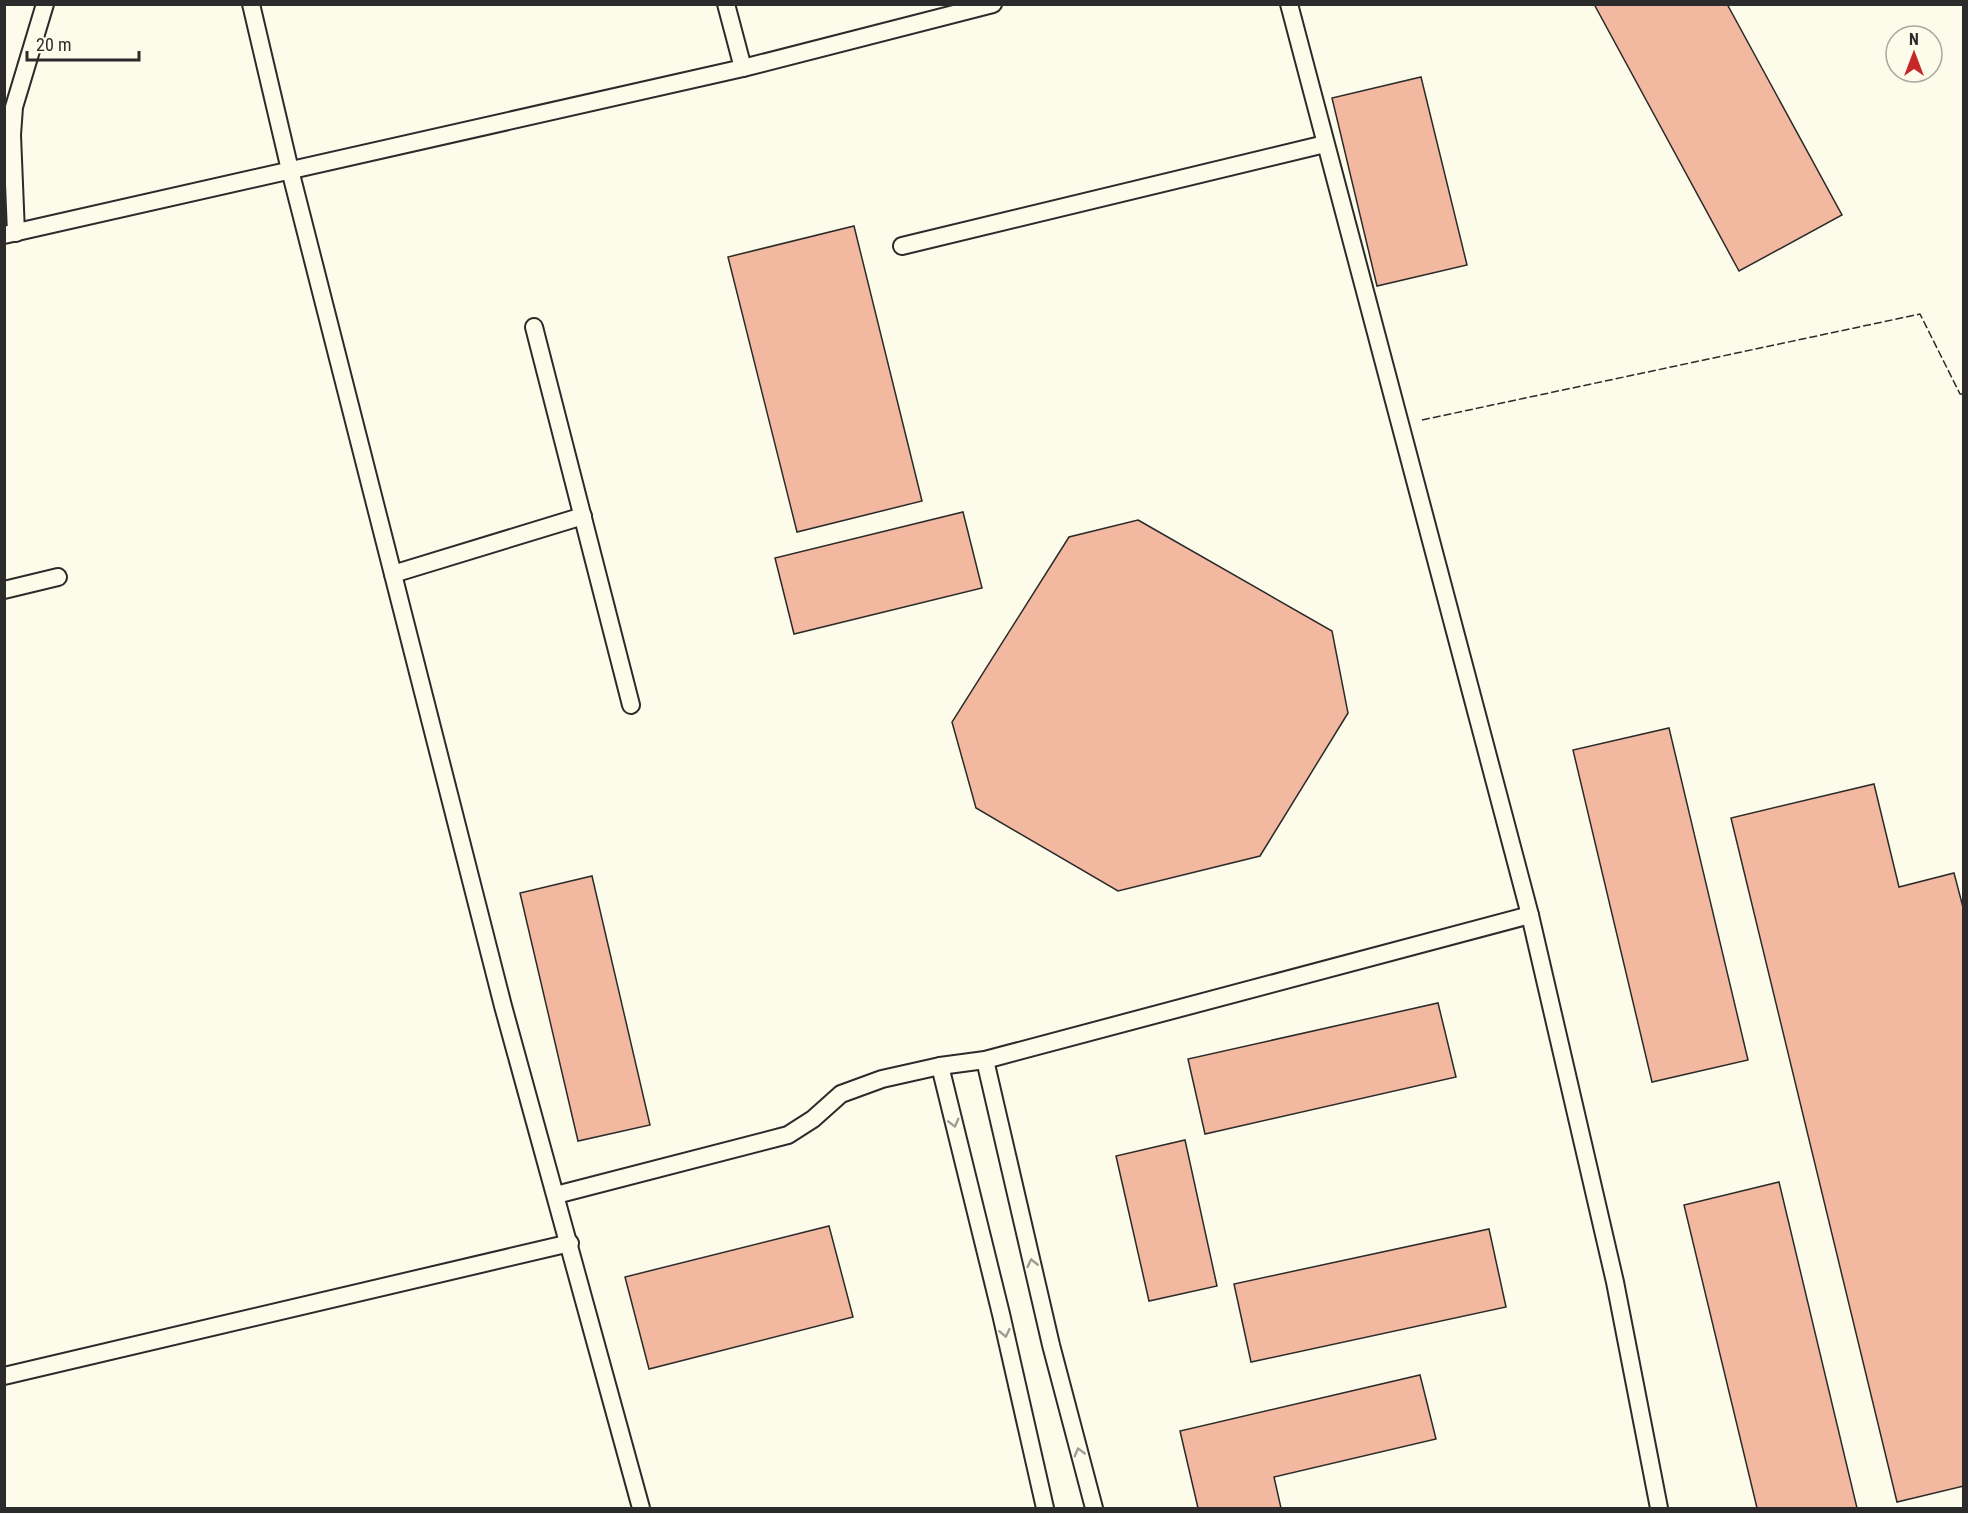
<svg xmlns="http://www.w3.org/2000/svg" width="1968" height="1513" font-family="'Roboto Condensed',sans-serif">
<rect width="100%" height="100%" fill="#fdfbea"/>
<!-- building -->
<g fill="#f2b8a0" stroke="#2b2b2b" stroke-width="1.5">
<path d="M1594,4H1727L1842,215L1739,271Z"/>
<path d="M1421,77L1467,265L1377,286L1332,98Z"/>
<path d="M854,226L922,501L797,532L728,257Z"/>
<path d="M963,512L982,588L794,634L775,558Z"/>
<path d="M1138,520L1332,631L1348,713L1260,856L1118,891L976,808L952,722L1069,537Z"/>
<path d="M1669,728L1748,1060L1652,1082L1573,750Z"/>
<path d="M1874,784L1899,887L1954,873L1964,911V1486L1897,1502L1731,818Z"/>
<path d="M592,876L650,1125L578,1141L520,893Z"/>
<path d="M1438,1003L1456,1077L1205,1134L1188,1059Z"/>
<path d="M1185,1140L1217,1286L1149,1301L1116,1156Z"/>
<path d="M1779,1182L1857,1508H1757L1684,1205Z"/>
<path d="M829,1226L853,1317L649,1369L625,1277Z"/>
<path d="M1489,1229L1506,1307L1251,1362L1234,1284Z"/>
<path d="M1420,1375L1436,1439L1274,1477L1281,1508H1198L1180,1431Z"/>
</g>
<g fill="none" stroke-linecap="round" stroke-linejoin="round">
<!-- service casing -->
<g stroke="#2b2b2b" stroke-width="20">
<g id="service">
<path d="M251,4L290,170L503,1006L641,1508"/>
<path d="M726,4L743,68"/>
<path d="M1289,4L1530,915L1615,1282L1659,1508"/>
<path d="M16,233L12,135L14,107L45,4"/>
<path d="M4,235L743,68L993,4"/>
<path d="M902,246L1325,144"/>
<path d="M534,327L631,705"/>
<path d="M393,574L583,516"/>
<path d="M4,590L58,577"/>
<path d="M985,1060L1051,1345L1094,1508"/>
<path d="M940,1066L1001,1314L1045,1508"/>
<path d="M556,1195L788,1135L813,1119L841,1094L882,1079L940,1066L985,1060L1530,915"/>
<path d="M4,1376L570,1243"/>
</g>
</g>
<!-- service -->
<use href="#service" stroke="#fdfbea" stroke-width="16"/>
<!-- fence -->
<path stroke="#2b2b2b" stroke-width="1.5" stroke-dasharray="8 3" stroke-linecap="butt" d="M1422,420L1920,314L1960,394H1964"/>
</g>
<!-- one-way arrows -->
<defs><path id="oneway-chevron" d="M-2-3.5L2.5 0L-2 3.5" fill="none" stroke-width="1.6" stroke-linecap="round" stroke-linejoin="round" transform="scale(1.5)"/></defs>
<g stroke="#9e9d94">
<use href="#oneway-chevron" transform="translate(954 1123) rotate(76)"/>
<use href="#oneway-chevron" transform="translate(1032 1263) rotate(-103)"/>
<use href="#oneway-chevron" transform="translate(1005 1333) rotate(78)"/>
<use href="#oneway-chevron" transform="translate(1079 1452) rotate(-105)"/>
</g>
<!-- border -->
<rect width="1968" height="1513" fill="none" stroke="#2b2b2b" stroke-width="12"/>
<!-- north arrow -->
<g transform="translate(1914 54)"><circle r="28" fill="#fdfbea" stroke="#a9a89e" stroke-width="1.5"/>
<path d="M0-4.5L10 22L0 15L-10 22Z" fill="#c62828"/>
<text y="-9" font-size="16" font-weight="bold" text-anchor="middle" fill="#2b2b2b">N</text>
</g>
<!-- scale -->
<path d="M27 51v9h112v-9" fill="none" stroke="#2b2b2b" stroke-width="3"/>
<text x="36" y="51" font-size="18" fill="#2b2b2b" stroke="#fdfbea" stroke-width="4.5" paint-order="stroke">20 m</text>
</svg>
